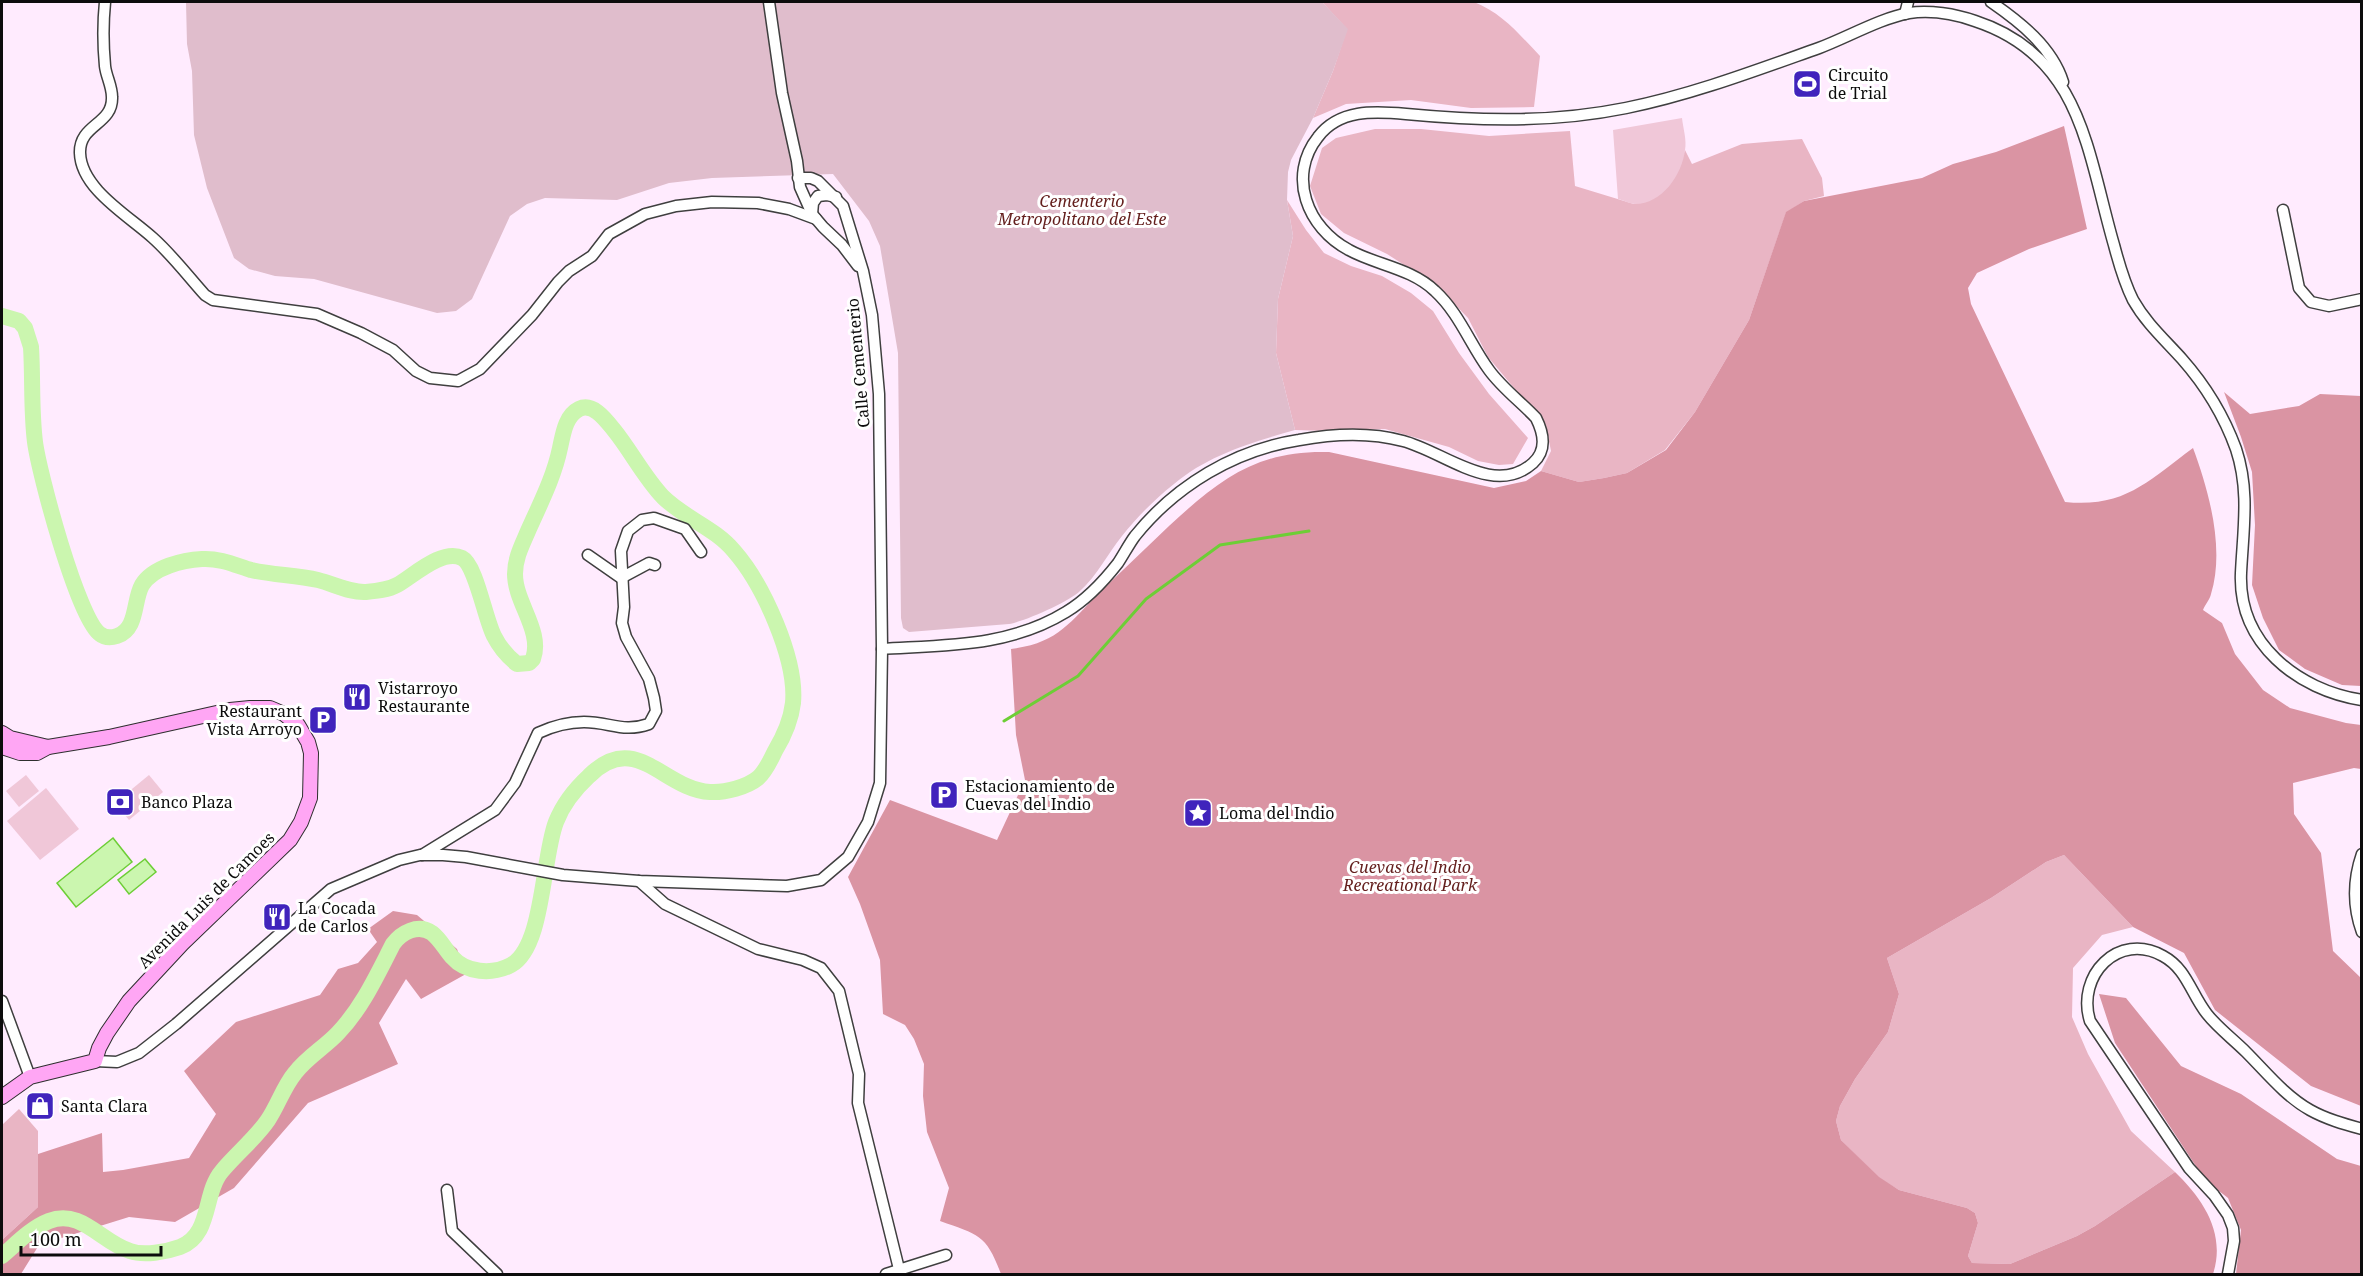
<svg xmlns="http://www.w3.org/2000/svg" width="2363" height="1276" font-family="'Noto Serif',serif">
<rect width="100%" height="100%" fill="#ffebfe"/>
<!-- green -->
<g fill="#e9b5c4">
<path d="M1322,2H1474C1502,13 1519,34 1540,56L1534,107L1471,108L1411,100L1346,104L1313,118L1333,71L1347,29Z"/>
<path d="M1375,129H1421L1489,136L1570,131L1575,186L1634,204L1681,163L1685,150L1692,164L1742,144L1802,139L1822,178L1824,196L1804,201L1786,213L1749,320L1695,412L1665,450L1627,473L1604,478L1579,482L1541,471L1551,451L1546,426L1488,357L1468,318L1437,286L1387,254L1344,233L1321,214L1310,186L1322,148L1336,138Z"/>
<path d="M1287,200L1306,230L1324,253L1351,266L1382,276L1411,293L1433,311L1459,353L1489,394L1528,438L1513,464L1499,465L1478,461L1449,447L1385,429L1328,431L1295,430L1276,353L1278,299L1293,236Z"/>
<path d="M2064,855L2133,927L2102,935L2073,968L2072,1017L2088,1054L2131,1131L2175,1172L2095,1226L2077,1236L2010,1264L1972,1263L1968,1256L1978,1223L1975,1213L1967,1208L1899,1190L1879,1178L1841,1140L1836,1121L1840,1106L1855,1079L1888,1032L1899,994L1887,958L1991,898L2046,862Z"/>
<path d="M19,1109L38,1131V1207L2,1240V1125Z"/>
</g>
<!-- forest -->
<g fill="#da94a3">
<path d="M2064,126L2087,229L2029,249L1977,273L1968,288L1971,304L2065,502C2125,508 2148,481 2193,448C2209,491 2225,549 2211,594C2210,599 2205,605 2203,610L2222,623L2235,654L2263,690L2290,708L2346,723L2361,725V769L2354,768L2293,783L2294,814L2321,853L2333,951L2361,978V1106L2311,1086L2215,1010L2184,953L2133,927L2064,855L2046,862L1991,898L1887,958L1899,994L1888,1032L1855,1079L1840,1106L1836,1121L1841,1140L1879,1177L1899,1190L1967,1208L1975,1213L1978,1223L1968,1256L1972,1263L2010,1264L2077,1236L2095,1226L2175,1172C2204,1200 2226,1234 2213,1274H1001C986,1234 979,1235 940,1221L949,1188L927,1132L923,1096L924,1064L914,1039L905,1025L883,1014L880,960L860,904L848,877L890,800L997,840L1025,780L1016,735L1011,649C1058,643 1069,623 1100,592C1123,570 1146,548 1169,526C1220,479 1257,450 1329,452L1494,488L1526,481L1541,471L1579,482L1604,478L1627,473L1666,450L1695,412L1749,320L1786,212L1804,201L1922,178L1953,164L1996,152Z"/>
<path d="M2224,392L2250,414L2299,406L2320,394L2361,396V686L2342,685L2305,669L2279,650L2263,618L2252,585L2255,525L2252,472L2241,437Z"/>
<path d="M393,911L417,915L457,949L466,974L421,999L406,979L379,1023L398,1064L308,1103L234,1188L175,1222L129,1217L39,1245L21,1274H2V1240L38,1207V1154L102,1133L103,1172L123,1170L189,1158L216,1114L184,1071L236,1022L320,995L338,969L358,963L377,942L368,929Z"/>
<path d="M2099,994L2126,998L2181,1066L2241,1094L2337,1159L2361,1166V1274H2236L2241,1230L2228,1198L2205,1180L2115,1043Z"/>
</g>
<!-- cemetery -->
<path fill="#e0bdcc" d="M186,2H1322L1348,29L1333,71L1313,118L1291,160L1288,172L1287,200L1293,236L1278,299L1276,353L1295,430C1253,442 1208,455 1174,484C1155,499 1137,517 1122,536C1108,553 1097,576 1080,591C1068,602 1026,621 1009,624L909,632L903,628L901,618L898,353L880,246L869,221L833,174L712,178L669,183L617,200L545,198L527,204L510,216L472,299L456,311L437,313L314,279L275,276L249,269L234,258L207,188L194,135L192,71L187,44Z"/>
<!-- pitch -->
<g fill="#f0c7d8">
<path d="M1682,118C1683,128 1687,140 1685,150C1682,175 1662,204 1635,204C1630,204 1623,200 1618,199L1613,130Z"/>
<path d="M26,775L39,791L19,807L6,791Z"/>
<path d="M149,775L163,792L129,820L115,803Z"/>
<path d="M46,788L79,829L40,860L7,821Z"/>
</g>
<!-- water -->
<g fill="#cbf6af" stroke="#6dce36" stroke-width="1.5">
<path d="M113,838L132,862L76,907L57,883Z"/>
<path d="M145,859L156,872L129,894L118,880Z"/>
</g>
<g fill="none" stroke-linecap="round" stroke-linejoin="round">
<!-- stream -->
<path stroke="#6dce36" stroke-width="3" d="M1004,721L1078,676L1146,599L1220,545L1309,531"/>
<!-- river -->
<path stroke="#cbf6af" stroke-width="16" d="M2,316L19,321L25,328L31,347C33,379 31,410 35,442C39,473 78,619 100,634C105,638 111,638 117,636C138,629 133,601 142,585C153,567 183,560 202,559C220,558 235,565 251,570C273,575 296,575 318,580C334,584 350,593 366,592C377,591 388,590 397,585C412,577 442,548 462,558C476,565 485,619 494,636C500,648 507,656 517,664L529,663L533,659C543,631 515,603 515,574C515,558 522,545 528,531C540,504 554,477 560,448C563,435 565,416 579,409C593,402 606,420 614,430C631,451 644,477 663,497C684,518 715,528 734,551C763,584 797,659 793,703C791,720 784,736 775,751C771,759 766,771 758,778C747,787 725,793 710,792C664,790 636,729 589,776C575,789 563,804 556,822C542,858 544,947 511,965C492,975 466,973 452,957C445,949 440,939 432,933C418,923 401,933 393,944C377,975 362,1008 338,1033C325,1047 307,1057 295,1073C284,1086 278,1105 268,1120C255,1139 237,1153 222,1171C203,1193 212,1235 180,1247C166,1252 144,1256 130,1251C102,1243 81,1208 49,1221C31,1228 16,1244 2,1256"/>
<!-- street casing -->
<g stroke="#3f3f3f" stroke-width="13">
<g id="street">
<path d="M105,2C103,22 103,45 105,66C106,76 112,86 112,97C113,125 79,124 80,153C81,189 129,216 153,238C172,255 188,276 205,295L213,300L317,314L361,333L393,350L416,371L430,378L458,381L480,369L532,315L558,282L569,271L592,256L609,234L645,214L676,206L712,202L758,203L789,209L816,219"/>
<path d="M769,2L782,93L797,161L800,187L812,214L823,227L842,245L858,266"/>
<path d="M1991,2C2020,22 2052,47 2063,82"/>
<path d="M1905,14L1908,2"/>
<path d="M2283,210L2299,288L2311,302L2329,306L2362,299"/>
<path d="M812,214L813,203L818,196L827,195L836,197"/>
<path d="M588,555L621,578L649,563L655,565"/>
<path d="M882,649C946,645 1009,647 1066,612C1086,600 1104,581 1118,563C1124,554 1129,544 1135,536C1176,485 1235,450 1299,440C1332,434 1370,432 1403,441C1443,451 1494,498 1533,463C1547,450 1544,434 1536,418C1521,402 1502,388 1489,370C1470,344 1459,313 1435,291C1411,268 1376,265 1349,250C1307,228 1287,176 1318,137C1339,109 1374,111 1406,114C1480,121 1552,123 1626,108C1691,95 1757,70 1819,48C1846,38 1881,18 1909,13C1930,10 1955,14 1975,21C2082,56 2087,152 2114,245C2119,264 2124,282 2133,300C2146,323 2164,339 2182,359C2205,385 2224,416 2236,449C2250,491 2243,530 2241,573C2238,643 2297,690 2362,700"/>
<path d="M2362,854C2353,880 2353,907 2362,932"/>
<path d="M422,855L495,810L515,783L538,733C553,726 567,722 584,722C610,722 623,733 649,724L656,711L654,698L649,679L626,637L622,623L624,607L621,551L628,531L642,520L654,518L685,529L701,552"/>
<path d="M639,881L665,904L758,949L803,960L821,968L839,991L859,1074L858,1103L899,1269"/>
<path d="M2,1001L30,1077"/>
<path d="M95,1061L117,1062L139,1053L176,1024L331,889L399,860L420,855H443L466,857L563,875L639,881L787,886L821,880L848,857L868,822L880,783L882,649L879,394L872,315L863,271L843,206L818,181L811,178H798"/>
<path d="M447,1190L452,1231L497,1274"/>
<path d="M886,1274L946,1255"/>
<path d="M2228,1274L2234,1241L2233,1228L2228,1215L2214,1195L2189,1168L2090,1021C2076,976 2118,931 2163,956C2187,969 2191,994 2207,1014C2218,1028 2233,1039 2246,1052C2266,1072 2285,1096 2310,1110C2326,1119 2344,1124 2362,1129"/>
</g>
</g>
<!-- secondary casing -->
<g stroke="#2e2e2e" stroke-width="16">
<g id="secondary">
<path d="M2,733L10,738L48,747"/>
<path d="M2,747L20,753H37L48,747L109,737L230,710L250,708H270L284,714L298,725L308,742L311,753L310,798L301,822L290,840L182,944L129,1001L107,1033L99,1048L95,1061L30,1077L2,1097"/>
</g>
</g>
<!-- street -->
<use href="#street" stroke="#fff" stroke-width="10"/>
<!-- secondary -->
<use href="#secondary" stroke="#ffa6f4" stroke-width="14"/>
</g>
<!-- icons -->
<defs>
<g id="stadium-square" transform="scale(1.5)"><rect x="-9" y="-9" width="18" height="18" rx="4" fill="#4024bc" stroke="#fff"/><path d="M0-5a6.5 5 0 1 0 0 10a6.5 5 0 1 0 0-10ZM-3.5-1.8h7v3.6h-7Z" fill="#fff"/></g>
<g id="restaurant-square" transform="scale(1.5)"><rect x="-9" y="-9" width="18" height="18" rx="4" fill="#4024bc" stroke="#fff"/><path d="M-5-6h1v4h1v-4h1v4h1v-4h1v5L-1.5 .5V6h-2V.5L-5-1ZM5-6V6H3V1.5H1.5Q1.5-4 5-6Z" fill="#fff"/></g>
<g id="parking-square" transform="scale(1.5)"><rect x="-9" y="-9" width="18" height="18" rx="4" fill="#4024bc" stroke="#fff"/><path d="M-3.5-5.5H1a3.5 3.5 0 0 1 0 7H-1V5.5H-3.5ZM-1-3.4V-.6H.8a1.4 1.4 0 0 0 0-2.8Z" fill="#fff"/></g>
<g id="bank-square" transform="scale(1.5)"><rect x="-9" y="-9" width="18" height="18" rx="4" fill="#4024bc" stroke="#fff"/><path d="M-6-4H6V4H-6ZM0-2.3a2.3 2.3 0 1 0 0 4.6a2.3 2.3 0 1 0 0-4.6Z" fill="#fff"/></g>
<g id="sight-square" transform="scale(1.5)"><rect x="-9" y="-9" width="18" height="18" rx="4" fill="#4024bc" stroke="#fff"/><path d="M0-6L1.8-2.2L6-1.7L2.9 1.2L3.7 5.4L0 3.3L-3.7 5.4L-2.9 1.2L-6-1.7L-1.8-2.2Z" fill="#fff"/></g>
<g id="shop-square" transform="scale(1.5)"><rect x="-9" y="-9" width="18" height="18" rx="4" fill="#4024bc" stroke="#fff"/><path d="M-5-2.5h2.3a2.7 3.5 0 0 1 5.4 0H5L5.5 6h-11ZM-1.5-2.5h3a1.5 2.3 0 0 0-3 0Z" fill="#fff"/></g>
</defs>
<g fill-rule="evenodd">
<use href="#stadium-square" x="1807" y="84"/>
<use href="#restaurant-square" x="357" y="697"/>
<use href="#parking-square" x="323" y="720"/>
<use href="#parking-square" x="944" y="795"/>
<use href="#bank-square" x="120" y="802"/>
<use href="#sight-square" x="1198" y="813"/>
<use href="#restaurant-square" x="277" y="917"/>
<use href="#shop-square" x="40" y="1106"/>
</g>
<g text-anchor="middle" dominant-baseline="central" stroke-width="6" stroke-linejoin="round" paint-order="stroke">
<!-- poi labels -->
<g font-size="16" fill="#0c0c0c" stroke="#fff" text-anchor="start">
<text x="1828" y="75">Circuito<tspan x="1828" dy="18">de Trial</tspan></text>
<text x="378" y="688">Vistarroyo<tspan x="378" dy="18">Restaurante</tspan></text>
<text x="302" y="711" text-anchor="end">Restaurant<tspan x="302" dy="18">Vista Arroyo</tspan></text>
<text x="965" y="786">Estacionamiento de<tspan x="965" dy="18">Cuevas del Indio</tspan></text>
<text x="141" y="802">Banco Plaza</text>
<text x="1219" y="813">Loma del Indio</text>
<text x="298" y="908">La Cocada<tspan x="298" dy="18">de Carlos</tspan></text>
<text x="61" y="1106">Santa Clara</text>
</g>
<!-- park labels -->
<g font-size="16" font-style="italic" fill="#631e1c" stroke="#fff">
<text x="1082" y="201">Cementerio<tspan x="1082" dy="18">Metropolitano del Este</tspan></text>
<text x="1410" y="867">Cuevas del Indio<tspan x="1410" dy="18">Recreational Park</tspan></text>
</g>
<!-- street labels -->
<g font-size="16" fill="#0c0c0c" stroke="#fff">
<text transform="translate(858 363) rotate(-95)">Calle Cementerio</text>
<text transform="translate(206 900) rotate(-45)">Avenida Luis de Camoes</text>
</g>
</g>
<!-- border -->
<rect width="2363" height="1276" fill="none" stroke="#0c0c0c" stroke-width="6"/>
<!-- scale -->
<path d="M21 1246v9h140v-9" fill="none" stroke="#0c0c0c" stroke-width="3"/>
<text x="30" y="1246" font-size="18" fill="#0c0c0c" stroke="#ffffff" stroke-width="4.5" paint-order="stroke">100 m</text>
</svg>
